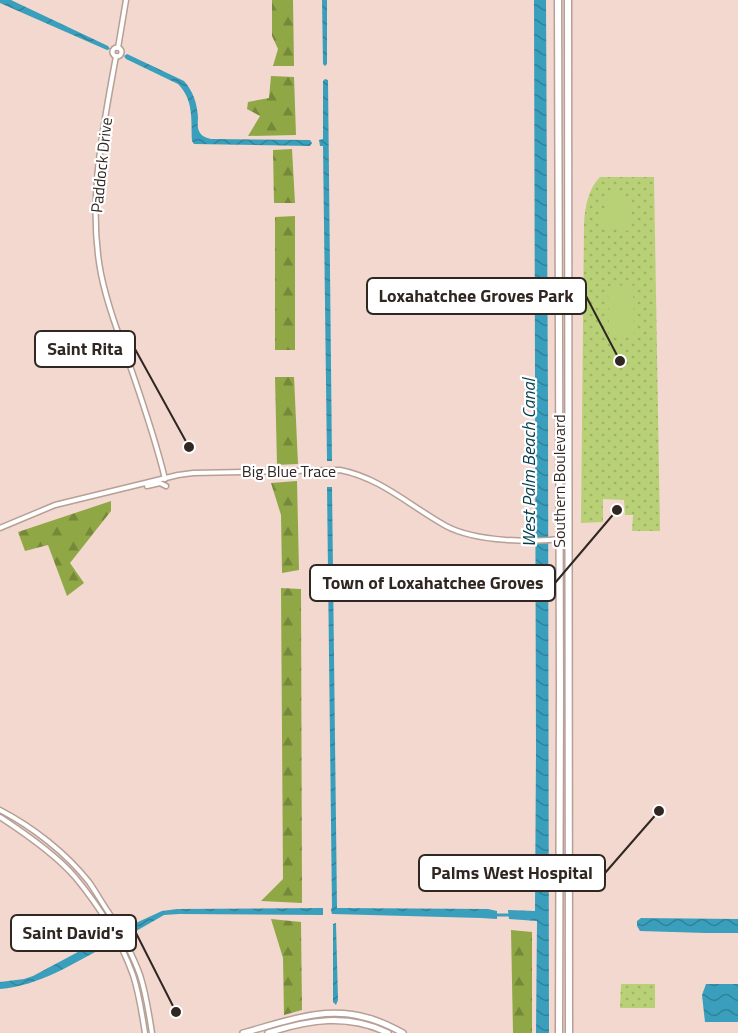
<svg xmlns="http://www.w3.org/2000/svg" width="738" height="1033" font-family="'Titillium Web',sans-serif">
<defs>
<pattern id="forest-firs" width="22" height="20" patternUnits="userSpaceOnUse" patternTransform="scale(1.5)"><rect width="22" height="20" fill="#90a746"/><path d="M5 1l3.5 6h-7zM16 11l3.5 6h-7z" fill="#76883a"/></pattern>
<pattern id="park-dots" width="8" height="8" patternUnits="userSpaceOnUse" patternTransform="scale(1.5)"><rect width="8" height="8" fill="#b9d176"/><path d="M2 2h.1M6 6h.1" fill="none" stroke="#9fb366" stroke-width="1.8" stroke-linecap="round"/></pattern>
<pattern id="water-waves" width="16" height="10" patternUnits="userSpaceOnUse" patternTransform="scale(1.5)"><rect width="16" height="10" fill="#399fbc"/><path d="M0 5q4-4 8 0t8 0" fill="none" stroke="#308298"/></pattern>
</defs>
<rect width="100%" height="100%" fill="#f2d8cf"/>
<!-- forest -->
<g fill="url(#forest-firs)">
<path d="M272,0H293L294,66H273L278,49L272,36Z"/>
<path d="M271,76L294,77L296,135L248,136L260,116L247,109L248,102L269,98Z"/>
<path d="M292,149L295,203H274L273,150Z"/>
<path d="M295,216V350H275V217Z"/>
<path d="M275,377H294L298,464L277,465Z"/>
<path d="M297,481L299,570L282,573L281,515L271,483Z"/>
<path d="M111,501V511L70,563L84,583L67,596L48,545L25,551L18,532Z"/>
<path d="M281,588L301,589L302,903L261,901L283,879Z"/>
<path d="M271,919L301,922L302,1010L284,1015L283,958Z"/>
<path d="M511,930L532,932V1033H513Z"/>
</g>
<!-- park -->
<g fill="url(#park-dots)">
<path d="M600,177H654L660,531H632L633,515H625L624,500L603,499V522L581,523L584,224C585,207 588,189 600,177Z"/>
<path d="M621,984H655V1008H620Z"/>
</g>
<!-- pitch -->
<g fill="#b9d176">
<path d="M611,193C631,195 634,215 630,231L602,228L598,222Z"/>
<path d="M633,285L634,334L609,335L608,286Z"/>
</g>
<!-- water -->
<g fill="url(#water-waves)">
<path d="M0,0H11L108,46L110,49L107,50L0,3Z"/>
<path d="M322,0H327V64L325,66L323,64Z"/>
<path d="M534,0H546L548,408L549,1033H536L537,921L509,919L508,910L535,911L536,751Z"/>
<path d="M127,54L184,81C193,91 197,103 198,117C198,121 197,127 199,131C201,136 206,138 211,139L310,140L312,143L310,146L194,144L192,141C191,120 194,100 178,84L126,59L124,56Z"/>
<path d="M325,79L328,80L332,461H327L323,146H320L319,140L323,139V81Z"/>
<path d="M327,487H332L337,908L488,909L497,911V919L481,918L332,914L331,910L332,907Z"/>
<path d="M323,908V915L179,914L164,915L131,934L128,933L127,929V927L162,911L177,909Z"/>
<path d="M641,918L738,919V933H706L640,931L637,926V921Z"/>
<path d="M336,923L338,1000L336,1005L333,1002V924Z"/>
<path d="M106,937L108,938L110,942L108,945C74,963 39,986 0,989V982L24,979L33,976Z"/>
<path d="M706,984H738V1022H705L702,995Z"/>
</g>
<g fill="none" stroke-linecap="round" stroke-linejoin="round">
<!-- canal -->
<path stroke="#399fbc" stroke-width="3" d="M495,915H512"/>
<!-- minor casing -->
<g stroke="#b79f96" stroke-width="7">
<g id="minor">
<circle cx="117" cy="52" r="4.5"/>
<path d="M118,48L126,0"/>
<path d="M116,56C103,129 87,201 101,274C107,303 117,330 127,357C141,398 155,437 165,479"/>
<path d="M147,486L160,483L166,486"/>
<path d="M0,528L55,505L178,475L193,473L340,470C381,478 410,506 446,526C476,542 534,543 568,538"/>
<path d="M0,810C33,827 66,853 89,882C96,892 102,903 109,913C121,933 132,953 140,975C146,993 149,1014 152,1033"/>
<path d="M0,817C23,832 57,856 75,877C99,906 120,939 133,975C139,993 142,1014 145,1033"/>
</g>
</g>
<!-- major casing -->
<g stroke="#b79f96" stroke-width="8">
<g id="major">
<path d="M243,1033C284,1022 325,1005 368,1018C380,1021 392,1027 403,1033"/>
<path d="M268,1033C308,1020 348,1013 388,1033"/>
</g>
</g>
<!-- highway casing -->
<g stroke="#b79f96" stroke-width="9">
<g id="highway">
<path d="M558,0L560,691L559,1033"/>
<path d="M568,0L569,1033"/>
</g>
</g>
<!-- minor -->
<use href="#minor" stroke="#fff" stroke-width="4"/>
<!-- major -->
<use href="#major" stroke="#fff" stroke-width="5"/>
<!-- highway -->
<use href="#highway" stroke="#fff" stroke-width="6"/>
</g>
<g text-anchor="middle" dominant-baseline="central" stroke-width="4.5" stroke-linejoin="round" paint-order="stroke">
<!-- street labels -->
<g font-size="16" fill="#302723" stroke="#fff">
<text transform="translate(101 165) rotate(-84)">Paddock Drive</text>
<text x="289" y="471">Big Blue Trace</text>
<text transform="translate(559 481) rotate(-90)">Southern Boulevard</text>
</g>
<!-- water labels -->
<g font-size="18" font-style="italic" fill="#003d4c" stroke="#fff">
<text transform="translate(528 463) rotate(-90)">West Palm Beach Canal</text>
</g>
</g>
<!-- callouts -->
<path fill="none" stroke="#302723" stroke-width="2" d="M620 361L586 296M189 447L135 349M617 510L555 583M659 811L605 873M176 1012L136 933"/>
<g fill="#302723" stroke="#fff" stroke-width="2">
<circle cx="620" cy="361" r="6"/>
<circle cx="189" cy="447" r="6"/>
<circle cx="617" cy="510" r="6"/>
<circle cx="659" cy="811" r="6"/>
<circle cx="176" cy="1012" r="6"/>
</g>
<g fill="#fff" stroke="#302723" stroke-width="2">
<rect x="367" y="278" width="219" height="36" rx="6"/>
<rect x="35" y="331" width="100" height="36" rx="6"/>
<rect x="310" y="565" width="245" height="36" rx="6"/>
<rect x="419" y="855" width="186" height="36" rx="6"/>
<rect x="11" y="915" width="125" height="36" rx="6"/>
</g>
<g font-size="18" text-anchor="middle" font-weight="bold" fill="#302723">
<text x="476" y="302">Loxahatchee Groves Park</text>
<text x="85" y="355">Saint Rita</text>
<text x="433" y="589">Town of Loxahatchee Groves</text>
<text x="512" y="879">Palms West Hospital</text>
<text x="73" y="939">Saint David's</text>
</g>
</svg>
